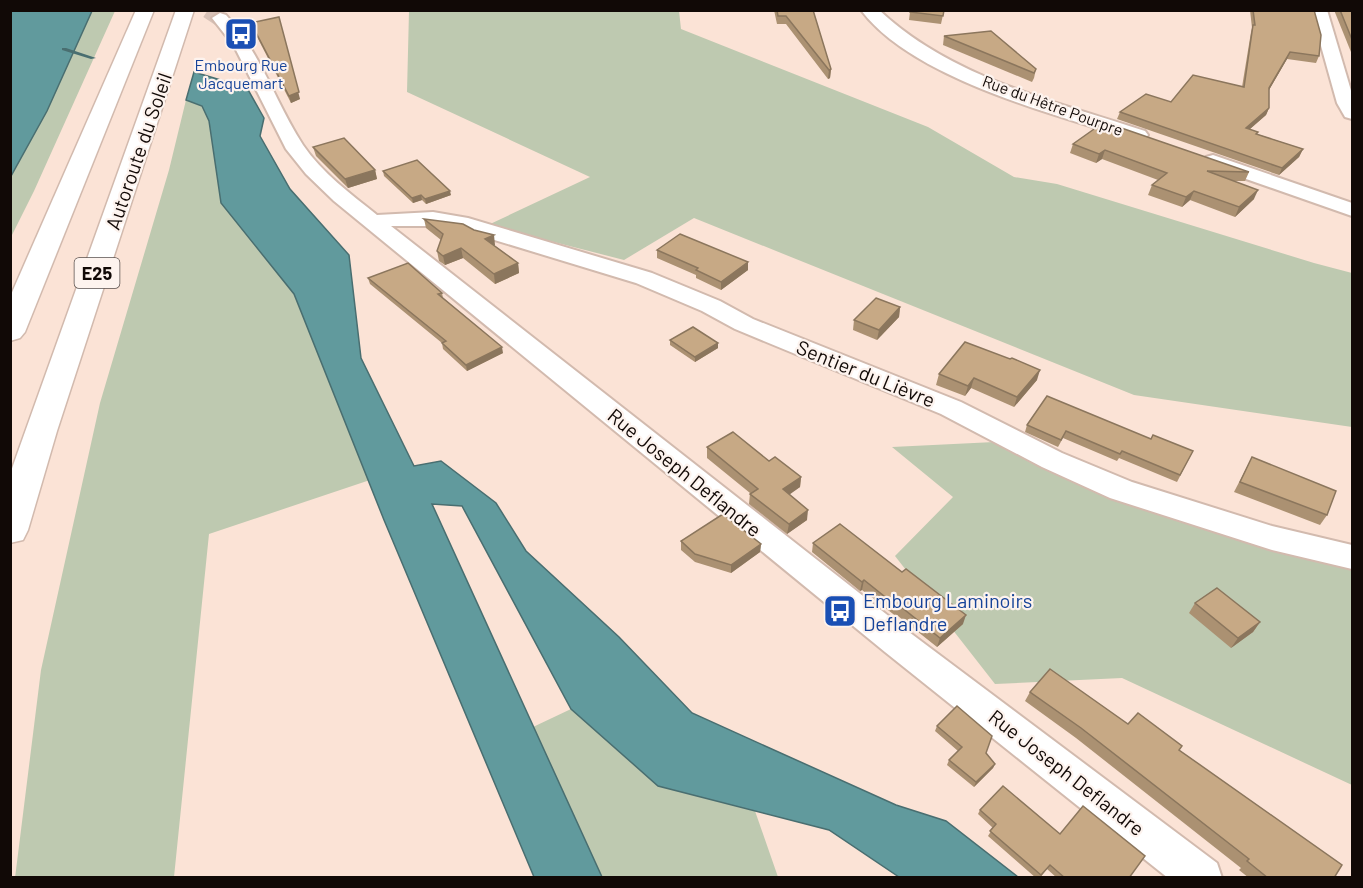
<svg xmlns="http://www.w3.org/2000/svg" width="1363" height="888" font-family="Barlow,sans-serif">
<rect width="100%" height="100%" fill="#fbe3d6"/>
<!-- green -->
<g fill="#bec9b0">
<path d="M92,11H115L34,191L11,237V176L47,111Z"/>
<path d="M409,11H679L681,29L928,127L1014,177L1057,184L1314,263L1352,273V427L1134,395L694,218L624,260L488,225L590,177L407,92Z"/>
<path d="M186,100L202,106L209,121L221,203L294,294L370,480L209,534L174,877L15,878L41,670L100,403L169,170Z"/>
<path d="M1015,441L1272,538L1352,557V785L1122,678L995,684L895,556L953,497L892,447Z"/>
<path d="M571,709L658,786L755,811L778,877H602L533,727Z"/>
</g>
<!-- water -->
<g fill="#619a9d" stroke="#496e70" stroke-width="1.5">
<path d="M11,10L92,11L47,111L11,176Z"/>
<path d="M194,72L247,88L264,118L260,136L290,189L349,255L361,358L414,466L441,461L496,503L526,551L619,637L692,713L896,805L946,821L1018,877H899L829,830L658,786L571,709L462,506L432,504L602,877H534L384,520L294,294L221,203L209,121L202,106L186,100Z"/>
</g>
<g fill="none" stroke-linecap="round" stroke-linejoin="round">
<!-- stream -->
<path fill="#496e70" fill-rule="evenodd" d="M62,48H66L96,58L91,59L62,50Z"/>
<!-- street-tunnel -->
<path stroke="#d8c2b7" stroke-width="17" stroke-dasharray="17 9" stroke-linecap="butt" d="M208,10L220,18"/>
<!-- street casing -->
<g stroke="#d2baae" stroke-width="4">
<g id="street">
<path d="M861,10H879C951,78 1054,101 1145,131L1148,135L1145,139H1131C1052,113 913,79 861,10Z"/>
<path d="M1311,10H1327L1352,94V119L1345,117L1337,103Z"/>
<path d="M220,13L226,15C261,53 275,102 303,145C322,173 351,194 377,215L433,212L468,218L652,273L720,301L753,319L961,402L1062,453L1132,482L1272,526L1352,545V569L1272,550L1110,498L1042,467L941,414L735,329L702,311L636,283L465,231L433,226H391L909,632L1217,863L1222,878H1168L885,652L334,201L306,174L286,149L234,46L212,18Z"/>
<path d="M1213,155L1352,203V216L1206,165L1203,161L1206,157Z"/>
</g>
</g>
<!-- highway casing -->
<g stroke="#d2baae" stroke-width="3">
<g id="highway">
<path d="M136,10H154L25,332L20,338L10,341V297Z"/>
<path d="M176,10H194L57,431L28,530L23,540L10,543V474Z"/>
</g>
</g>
<!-- street -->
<use href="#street" fill="#fff" fill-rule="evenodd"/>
<!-- highway -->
<use href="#highway" fill="#fff" fill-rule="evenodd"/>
</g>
<!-- wall -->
<g fill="#ab9172">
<path d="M774,10H813L831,69L830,78L828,79L786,24H777Z"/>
<path d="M944,10L941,24L909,20L910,12Z"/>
<path d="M1250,10H1314L1319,56L1316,63L1287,59L1269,90V108L1266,115L1250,129L1257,134L1303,149L1299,157L1279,175L1117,119L1120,112L1242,87L1251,32L1252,28Z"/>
<path d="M1334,10H1353V57Z"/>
<path d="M251,23L300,99L291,103L253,29Z"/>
<path d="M944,36L1036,69L1034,78L1032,82L943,45Z"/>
<path d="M1073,144L1249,172L1245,181H1234L1254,199L1235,217L1190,200L1182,207L1148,195L1152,185L1158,180L1102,159L1096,163L1070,153Z"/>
<path d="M313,147L375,170L377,179L348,188L316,156Z"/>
<path d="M383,171L451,195L426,204L422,200L413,203L384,176Z"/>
<path d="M424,219L495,245H494L518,263L519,273L495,284L463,258L445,265L439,261L437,251L441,240L426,228Z"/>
<path d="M657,250L748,270L721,290L696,278V275L657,258Z"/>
<path d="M368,278L442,293L443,298L503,353L467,371L443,349L442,343L370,284Z"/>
<path d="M900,307L899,317L877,340L853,330L854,320Z"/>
<path d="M670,340L718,343V348L695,362L670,345Z"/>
<path d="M1010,359L1037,380L1014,407L971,388L965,396L936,385L939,374Z"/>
<path d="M1027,425L1151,439L1193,451L1177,482L1119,458L1117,461L1063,438L1058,447L1025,432Z"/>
<path d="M707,447L769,461L801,477L800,487L789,494L807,520L787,534L749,504L750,493L707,458Z"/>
<path d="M1252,457L1327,515L1320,525L1234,492Z"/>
<path d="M681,541L761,544L760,552L731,573L695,562L681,550Z"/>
<path d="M813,543L963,624L937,647L898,616L897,617L862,590L860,591L812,552Z"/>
<path d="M1195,603L1260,622L1253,632L1231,648L1189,613Z"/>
<path d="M1030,692L1128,724L1182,746L1179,750L1334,878H1249L1239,870L1241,868L1076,738L1025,701Z"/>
<path d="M937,726L995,764L993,768L974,787L947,765L949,760L958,751L935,731Z"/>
<path d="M980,810L1060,834L1129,878H1057L1047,869L1040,878H1036L988,836L993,828L978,814Z"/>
</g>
<!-- shaded-wall -->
<g fill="#8b765d">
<path d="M279,17L300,99L291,103L289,96Z"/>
<path d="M1290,52L1287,59L1266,95L1269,88Z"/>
<path d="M831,69L830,78L828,79L829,70Z"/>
<path d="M1269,108L1266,115L1243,135L1246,128Z"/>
<path d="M1303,149L1299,157L1279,175L1282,168Z"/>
<path d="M1105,150L1102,159L1096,163L1099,154Z"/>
<path d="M375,170L377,179L348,188L345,179Z"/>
<path d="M1258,190L1254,199L1235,217L1239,207Z"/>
<path d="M450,191L451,195L426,204L425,199Z"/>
<path d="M1194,191L1190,200L1182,207L1186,197Z"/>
<path d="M421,195L422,200L413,203L412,198Z"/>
<path d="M494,235L495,245L487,248L485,239Z"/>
<path d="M461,248L463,258L445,265L443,256Z"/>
<path d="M748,262V270L721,290V282Z"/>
<path d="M518,263L519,273L495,284L494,274Z"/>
<path d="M900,307L899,317L877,340L879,330Z"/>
<path d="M718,343V348L695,362V357Z"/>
<path d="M502,347L503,353L467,371L466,365Z"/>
<path d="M1040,370L1037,380L1014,407L1017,397Z"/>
<path d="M974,378L971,388L965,396L968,386Z"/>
<path d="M801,477L800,487L782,500L783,489Z"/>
<path d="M808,510L807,520L787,534L789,524Z"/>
<path d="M761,544L760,552L731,573V565Z"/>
<path d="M864,580L862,590L860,591L862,582Z"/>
<path d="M966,615L963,624L937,647L940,638Z"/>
<path d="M1260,622L1253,632L1231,648L1238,638Z"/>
<path d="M995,764L993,768L974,787L976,782Z"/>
</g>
<!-- building -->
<g fill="#c7a985" stroke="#8b765d" stroke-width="1.5">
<path d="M777,10H813L831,69L829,70L786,16H778Z"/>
<path d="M911,10H944L943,16L910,12Z"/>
<path d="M1253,10H1314L1321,35L1319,56L1290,52L1269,88V108L1246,128L1258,132L1256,134L1303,149L1282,168L1120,112L1146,94L1171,102L1193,75L1244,87L1253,25H1255Z"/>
<path d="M1340,10H1353V42Z"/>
<path d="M279,17L299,92L289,96L251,23Z"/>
<path d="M991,31L1036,69L1034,73L944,36Z"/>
<path d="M1104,122L1249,172L1207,171L1258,190L1239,207L1194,191L1186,197L1152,185L1167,173L1105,150L1099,154L1073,144Z"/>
<path d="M344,138L375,170L345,179L313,147Z"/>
<path d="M417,160L450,191L425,199L421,195L412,198L383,171Z"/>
<path d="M424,219L463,224L474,230L494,235L485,239L518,263L494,274L461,248L443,256L437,251L443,234Z"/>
<path d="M680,234L748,262L721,282L696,270L698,268L657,250Z"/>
<path d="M408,263L442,293L438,294L502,347L466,365L442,343L446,341L368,278Z"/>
<path d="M876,298L900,307L879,330L854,320Z"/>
<path d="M693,327L718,343L695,357L670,340Z"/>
<path d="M965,342L1010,359L1012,358L1040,370L1017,397L974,378L968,386L939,374Z"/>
<path d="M1047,396L1151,439L1153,435L1193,451L1180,475L1122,451L1120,454L1066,431L1061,440L1027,425Z"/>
<path d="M733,432L769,461L775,457L801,477L783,489L808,510L789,524L750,494L758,489L707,447Z"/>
<path d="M1252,457L1336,491L1327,515L1240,482Z"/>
<path d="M723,514L761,544L731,565L695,554L681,541Z"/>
<path d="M840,524L902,572L906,569L966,615L940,638L901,607L899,608L864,580L862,582L813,543Z"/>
<path d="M1217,588L1260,622L1238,638L1195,603Z"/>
<path d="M1050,669L1128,724L1138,713L1182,746L1179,750L1342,865L1334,878H1268L1247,861L1249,859L1081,728L1030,692Z"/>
<path d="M957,706L992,736L986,753L995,764L976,782L949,760L962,747L937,726Z"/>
<path d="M1003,786L1060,834L1083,806L1145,856L1129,878H1065L1050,865L1041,875L990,831L996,824L980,810Z"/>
</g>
<!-- icons -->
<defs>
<g id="bus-square" transform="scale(1.725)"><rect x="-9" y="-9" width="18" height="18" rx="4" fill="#1a4fb4" stroke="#fdf3ee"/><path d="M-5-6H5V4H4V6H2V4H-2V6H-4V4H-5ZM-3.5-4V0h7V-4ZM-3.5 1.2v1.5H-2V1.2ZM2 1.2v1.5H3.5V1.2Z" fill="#fff"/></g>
</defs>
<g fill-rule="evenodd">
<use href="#bus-square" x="241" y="34"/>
<use href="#bus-square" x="840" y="611"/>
</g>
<g text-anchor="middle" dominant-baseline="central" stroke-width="4.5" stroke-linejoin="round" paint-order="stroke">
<!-- far-transit labels -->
<g font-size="16" fill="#164399" stroke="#fdf3ee">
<text x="241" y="64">Embourg Rue<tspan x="241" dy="18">Jacquemart</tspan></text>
</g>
<!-- far-street labels -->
<g font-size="16" fill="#110906" stroke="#fdf3ee">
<text transform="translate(1053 105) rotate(20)">Rue du Hêtre Pourpre</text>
</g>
<!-- shield labels -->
<rect fill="#fdf3ee" stroke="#584f4c" stroke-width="1.5" x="74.5" y="258" width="45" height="30" rx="4.5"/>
<g font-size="18" font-weight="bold" fill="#110906">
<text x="97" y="273">E25</text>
</g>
<!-- street labels -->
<g font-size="20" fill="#110906" stroke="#fdf3ee">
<text transform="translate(138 151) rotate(-71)">Autoroute du Soleil</text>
<text transform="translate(866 373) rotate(22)">Sentier du Lièvre</text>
<text transform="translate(685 472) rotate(39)">Rue Joseph Deflandre</text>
<text transform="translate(1067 772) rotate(38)">Rue Joseph Deflandre</text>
</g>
<!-- transit labels -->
<g font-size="20" fill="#164399" stroke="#fdf3ee" text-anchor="start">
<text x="863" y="600">Embourg Laminoirs<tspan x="863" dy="23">Deflandre</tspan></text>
</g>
</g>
<!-- border -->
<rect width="1363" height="888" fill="none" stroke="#110906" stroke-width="24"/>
</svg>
